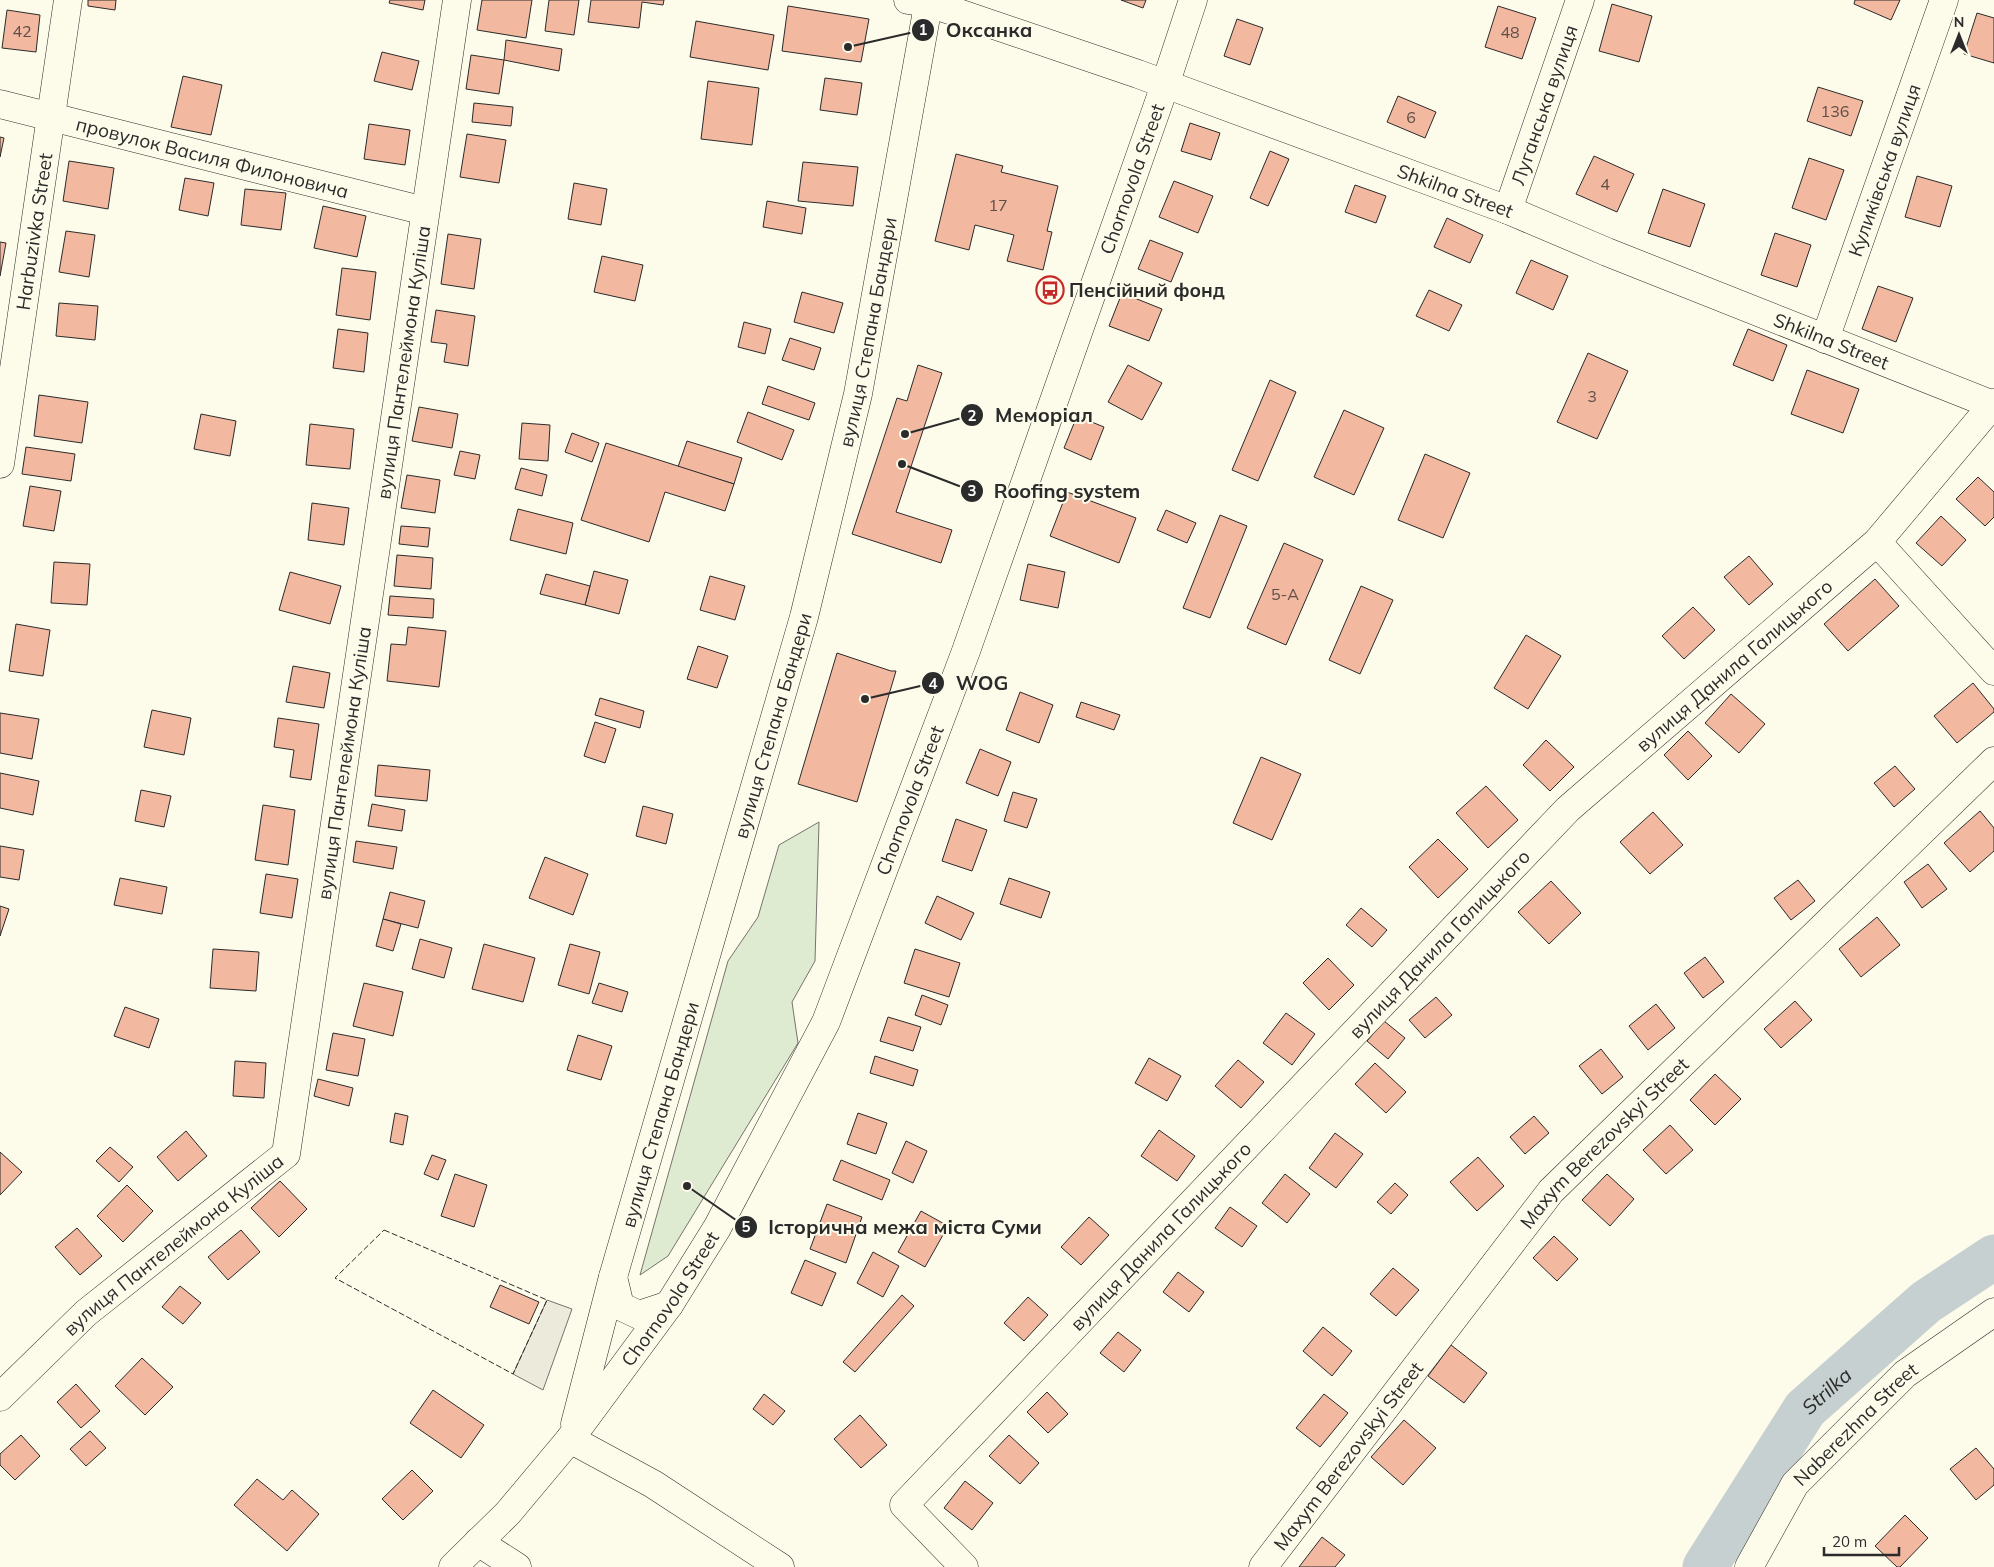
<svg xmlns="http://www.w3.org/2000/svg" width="1994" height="1567" font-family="Mulish,sans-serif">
<rect width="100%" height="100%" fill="#fdfbea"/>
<!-- grass -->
<path fill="#deebd1" stroke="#74746e" d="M819,822L815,961L792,1002L798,1043L668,1256L640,1275L728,961L758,917L779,845Z"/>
<!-- parking -->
<path fill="#eceadb" stroke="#74746e" d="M547,1300L572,1309L543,1390L513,1374Z"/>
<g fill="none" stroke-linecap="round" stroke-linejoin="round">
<!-- river -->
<path stroke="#c7d0d0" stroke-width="45" id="s1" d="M1705,1567L1805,1409L1926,1302L1994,1257"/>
</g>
<!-- building -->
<g fill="#f2b8a0" stroke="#2b2b2b">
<path d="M88,0H116L115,10L88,6Z"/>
<path d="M390,0H425L423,10L389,3Z"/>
<path d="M482,0H532L526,38L477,30Z"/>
<path d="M549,0H579L574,35L545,31Z"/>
<path d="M591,0H664L663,5L642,2L639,28L588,22Z"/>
<path d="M1121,0H1146L1143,8Z"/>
<path d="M1855,0H1900L1891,20L1854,4Z"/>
<path d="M1612,4L1652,16L1639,62L1599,51Z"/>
<path d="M788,6L869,19L861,62L782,51Z"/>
<path d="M1498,6L1536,18L1522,59L1485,47Z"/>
<path d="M7,10L40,15L36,52L2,48Z"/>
<path d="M1977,13L1994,18V63L1964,54Z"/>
<path d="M1237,19L1263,28L1250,65L1224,56Z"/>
<path d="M696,21L774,35L768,70L690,57Z"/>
<path d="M506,40L562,49L559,71L504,60Z"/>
<path d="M382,52L419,61L412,90L374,81Z"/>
<path d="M471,55L504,60L499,94L466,89Z"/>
<path d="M183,76L222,85L211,135L171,127Z"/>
<path d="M825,78L862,83L857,115L820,110Z"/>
<path d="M708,81L759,88L752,145L701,139Z"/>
<path d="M1818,87L1863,101L1851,136L1807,121Z"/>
<path d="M1398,96L1436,112L1425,138L1387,122Z"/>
<path d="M474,103L513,107L511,126L472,122Z"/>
<path d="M1190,123L1220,133L1211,160L1181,151Z"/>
<path d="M369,124L410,130L405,165L364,159Z"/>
<path d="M467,134L506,140L499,183L460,177Z"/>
<path d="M0,137L4,138L0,157Z"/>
<path d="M1270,151L1289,159L1268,206L1250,198Z"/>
<path d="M956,154L1003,166L1001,172L1058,186L1047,231L1052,232L1043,270L1007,261L1014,235L975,225L969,250L935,241Z"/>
<path d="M1594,156L1634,174L1617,212L1576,194Z"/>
<path d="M1809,158L1844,170L1826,220L1792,208Z"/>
<path d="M69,161L114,168L108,209L63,201Z"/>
<path d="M803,162L858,167L853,206L798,201Z"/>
<path d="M1917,176L1952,186L1940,227L1905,217Z"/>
<path d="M185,178L214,183L208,216L179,210Z"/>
<path d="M1174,181L1213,196L1198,233L1159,217Z"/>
<path d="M574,183L607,189L601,225L568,219Z"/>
<path d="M1355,185L1386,196L1376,223L1345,212Z"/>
<path d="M245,189L286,193L281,230L241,225Z"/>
<path d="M1663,189L1705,204L1690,247L1648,233Z"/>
<path d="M767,201L806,208L802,234L763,227Z"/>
<path d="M323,206L366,216L357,257L314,248Z"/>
<path d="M1447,218L1483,235L1470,263L1434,247Z"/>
<path d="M66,231L95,235L89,277L59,272Z"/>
<path d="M1775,233L1811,245L1797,287L1761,275Z"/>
<path d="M448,234L481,239L474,289L441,284Z"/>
<path d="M1150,240L1183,253L1171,282L1138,269Z"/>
<path d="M0,242L6,243L0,276Z"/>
<path d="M602,256L643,265L635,301L594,292Z"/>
<path d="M1531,260L1568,276L1553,310L1516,293Z"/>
<path d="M342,268L376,272L370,320L336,315Z"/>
<path d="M1878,286L1913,298L1896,342L1862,329Z"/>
<path d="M1429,290L1462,305L1449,331L1416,316Z"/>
<path d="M802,292L843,303L834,333L794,322Z"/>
<path d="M1122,293L1162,309L1149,341L1109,326Z"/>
<path d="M59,303L98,306L95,340L56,336Z"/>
<path d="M436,310L475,316L468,366L444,362L447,344L431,342Z"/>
<path d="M744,322L771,329L765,354L738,347Z"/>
<path d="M338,329L368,333L364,372L333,368Z"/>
<path d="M1748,329L1787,345L1773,381L1733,365Z"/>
<path d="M790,338L821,348L814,370L782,360Z"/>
<path d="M1588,353L1628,371L1597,439L1557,422Z"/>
<path d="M918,365L942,373L896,512L952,530L941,563L852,534L897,398L907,401Z"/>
<path d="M1128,365L1162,383L1142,420L1108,402Z"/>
<path d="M1807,370L1859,389L1843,433L1791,414Z"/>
<path d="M1270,380L1296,392L1258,481L1232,470Z"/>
<path d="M768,386L815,403L809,420L762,404Z"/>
<path d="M39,395L88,402L82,443L34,436Z"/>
<path d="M419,407L458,414L452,448L412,441Z"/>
<path d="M1344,410L1384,428L1354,495L1314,477Z"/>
<path d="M748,412L794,430L782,460L737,442Z"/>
<path d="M201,414L236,421L230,456L194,449Z"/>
<path d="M1077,416L1104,427L1091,460L1064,448Z"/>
<path d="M522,423L550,425L548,461L519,459Z"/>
<path d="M310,424L354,429L350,469L306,465Z"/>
<path d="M572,433L599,443L592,462L565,452Z"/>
<path d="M687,441L742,458L734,484L678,467Z"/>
<path d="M606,443L734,484L725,511L665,492L649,542L581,520Z"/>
<path d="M26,447L75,454L71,481L22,474Z"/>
<path d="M460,451L480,455L475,479L454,475Z"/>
<path d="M1425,454L1470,473L1443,538L1398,520Z"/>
<path d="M521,468L547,475L542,496L515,489Z"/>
<path d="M407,475L440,480L435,513L401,508Z"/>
<path d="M1978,477L1994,492V517L1985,526L1956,499Z"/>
<path d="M30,486L61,491L54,531L23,526Z"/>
<path d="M1067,492L1136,518L1119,563L1050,536Z"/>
<path d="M312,503L349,508L344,545L308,540Z"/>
<path d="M518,509L573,523L566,554L510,540Z"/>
<path d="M1166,510L1196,523L1187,543L1157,530Z"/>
<path d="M1220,515L1247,526L1210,618L1183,608Z"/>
<path d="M1941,516L1966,540L1942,566L1916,543Z"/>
<path d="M401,526L430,528L428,547L399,544Z"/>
<path d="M1284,543L1323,560L1286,645L1247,628Z"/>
<path d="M397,555L433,558L431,589L394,586Z"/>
<path d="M1749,556L1773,584L1749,605L1724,577Z"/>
<path d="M54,562L90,564L87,605L51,603Z"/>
<path d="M1028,564L1065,572L1058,608L1020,600Z"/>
<path d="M594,571L628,580L619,614L585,605Z"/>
<path d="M290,572L341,586L330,624L279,610Z"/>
<path d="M546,574L590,586L585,605L540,594Z"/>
<path d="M710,576L745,586L735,620L700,610Z"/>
<path d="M1875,579L1899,606L1848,651L1824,624Z"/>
<path d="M1361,586L1393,600L1360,674L1329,660Z"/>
<path d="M390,596L434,599L433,618L388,615Z"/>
<path d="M1693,607L1715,630L1684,659L1662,636Z"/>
<path d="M16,624L50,630L43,676L9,671Z"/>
<path d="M408,627L446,631L439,687L387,681L391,644L406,645Z"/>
<path d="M1526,635L1561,656L1528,709L1494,688Z"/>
<path d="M698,646L728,656L717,688L687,679Z"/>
<path d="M837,653L891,671H896L857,802L798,784Z"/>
<path d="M293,666L330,673L324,708L286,702Z"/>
<path d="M1973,683L1994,709V712L1957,743L1934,716Z"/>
<path d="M1020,692L1053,705L1039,743L1006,730Z"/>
<path d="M1731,694L1765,724L1739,753L1705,723Z"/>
<path d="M600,698L644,711L640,728L595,715Z"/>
<path d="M1081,702L1120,715L1114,730L1076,717Z"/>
<path d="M152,710L191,718L184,755L144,747Z"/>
<path d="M0,713L39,719L32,759L0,753Z"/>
<path d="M278,718L319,724L311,780L290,777L294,750L274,747Z"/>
<path d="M595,722L616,729L605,763L584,756Z"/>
<path d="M1688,731L1712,756L1688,780L1664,755Z"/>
<path d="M1546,740L1574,767L1550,791L1523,765Z"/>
<path d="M980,749L1011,762L998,796L966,783Z"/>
<path d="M1261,757L1301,774L1272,840L1233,823Z"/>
<path d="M378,765L430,770L427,801L375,796Z"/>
<path d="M1895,766L1915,789L1894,807L1874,783Z"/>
<path d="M0,773L39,781L33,815L0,808Z"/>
<path d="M1486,786L1518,820L1488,848L1456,813Z"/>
<path d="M141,790L171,796L164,827L135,821Z"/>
<path d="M1013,792L1037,799L1027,828L1004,821Z"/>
<path d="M372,804L405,810L402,831L368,826Z"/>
<path d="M263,805L295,810L288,865L255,860Z"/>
<path d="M643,806L673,814L666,844L636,836Z"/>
<path d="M1980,811L1994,828V851L1970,872L1944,843Z"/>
<path d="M1653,812L1683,845L1650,874L1620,842Z"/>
<path d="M956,819L987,830L972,871L942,861Z"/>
<path d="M1438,839L1468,869L1438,898L1409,867Z"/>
<path d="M356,841L397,847L393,869L353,862Z"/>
<path d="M0,846L24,850L19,880L0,877Z"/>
<path d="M545,857L588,874L573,915L529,898Z"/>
<path d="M1928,864L1947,889L1922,908L1904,882Z"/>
<path d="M266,874L298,879L292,918L260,913Z"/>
<path d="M120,878L167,887L162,914L114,905Z"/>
<path d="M1009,878L1050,892L1041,918L1000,904Z"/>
<path d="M1798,880L1815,901L1791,920L1774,898Z"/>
<path d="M1551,881L1581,913L1549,944L1518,912Z"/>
<path d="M390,892L425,901L418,928L383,919Z"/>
<path d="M937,896L974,913L961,940L925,923Z"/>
<path d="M0,906L9,909L0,936Z"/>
<path d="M1361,908L1387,930L1372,947L1346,925Z"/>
<path d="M1877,917L1900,945L1861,977L1839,949Z"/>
<path d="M383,919L401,924L393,951L376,946Z"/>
<path d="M420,939L452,948L444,978L412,969Z"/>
<path d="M484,944L535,958L523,1002L472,989Z"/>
<path d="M570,944L600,952L589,994L558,985Z"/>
<path d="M213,949L259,952L256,991L210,988Z"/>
<path d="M915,949L960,963L949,997L904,983Z"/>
<path d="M1705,957L1724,982L1703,998L1684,973Z"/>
<path d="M1328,958L1354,985L1329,1010L1303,983Z"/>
<path d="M364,983L403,992L393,1036L353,1026Z"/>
<path d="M599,983L628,992L622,1012L592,1003Z"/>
<path d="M922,995L948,1005L941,1025L915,1015Z"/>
<path d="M1436,997L1452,1015L1425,1038L1409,1020Z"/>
<path d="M1795,1001L1812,1020L1781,1048L1764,1029Z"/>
<path d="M1656,1004L1675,1028L1648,1050L1629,1026Z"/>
<path d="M125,1007L159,1019L149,1048L114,1036Z"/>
<path d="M1286,1013L1315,1034L1292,1065L1263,1043Z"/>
<path d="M888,1017L921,1027L913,1051L880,1041Z"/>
<path d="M1384,1021L1405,1038L1388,1059L1367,1041Z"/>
<path d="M333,1033L365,1039L358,1076L326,1070Z"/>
<path d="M578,1035L612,1046L601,1080L567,1070Z"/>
<path d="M1601,1049L1623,1077L1602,1094L1579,1066Z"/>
<path d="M875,1056L918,1070L913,1086L870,1073Z"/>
<path d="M1149,1058L1181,1076L1167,1101L1135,1083Z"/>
<path d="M1238,1060L1264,1082L1241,1108L1215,1086Z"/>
<path d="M235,1061L266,1063L264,1098L233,1096Z"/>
<path d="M1375,1063L1406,1092L1386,1113L1355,1084Z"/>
<path d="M1715,1074L1741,1099L1715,1125L1690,1100Z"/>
<path d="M318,1079L353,1088L349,1106L314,1096Z"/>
<path d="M395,1113L408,1116L403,1145L390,1142Z"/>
<path d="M858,1113L887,1123L876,1154L847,1144Z"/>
<path d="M1534,1116L1549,1133L1525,1154L1510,1137Z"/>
<path d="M1670,1125L1693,1150L1666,1174L1643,1150Z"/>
<path d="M1159,1130L1195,1156L1177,1181L1141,1156Z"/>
<path d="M186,1131L207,1156L178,1181L157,1157Z"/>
<path d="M1335,1133L1363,1154L1336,1188L1309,1168Z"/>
<path d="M906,1141L927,1151L913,1183L892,1173Z"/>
<path d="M110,1147L133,1167L119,1182L96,1161Z"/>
<path d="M0,1152L22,1172L0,1195Z"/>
<path d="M432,1155L446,1160L438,1180L424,1174Z"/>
<path d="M1478,1157L1504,1186L1477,1211L1450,1182Z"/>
<path d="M841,1160L890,1180L882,1200L833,1180Z"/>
<path d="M455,1174L487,1185L474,1227L441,1216Z"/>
<path d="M1285,1174L1310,1194L1287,1223L1262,1203Z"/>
<path d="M1607,1174L1634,1199L1610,1226L1582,1200Z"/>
<path d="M280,1181L307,1209L279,1237L251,1208Z"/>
<path d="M1395,1183L1408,1195L1391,1214L1377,1202Z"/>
<path d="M127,1185L153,1211L123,1242L97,1216Z"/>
<path d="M827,1204L862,1217L846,1263L810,1249Z"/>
<path d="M1230,1207L1257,1226L1242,1247L1215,1228Z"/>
<path d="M921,1211L948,1226L925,1267L898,1252Z"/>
<path d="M1089,1217L1109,1235L1081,1265L1061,1247Z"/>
<path d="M77,1228L102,1256L80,1275L55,1247Z"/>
<path d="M241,1230L260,1252L228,1280L208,1257Z"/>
<path d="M1554,1236L1578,1259L1557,1281L1533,1258Z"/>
<path d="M873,1252L899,1266L883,1297L857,1283Z"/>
<path d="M805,1260L836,1273L822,1306L791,1293Z"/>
<path d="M1393,1268L1419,1290L1396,1316L1370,1294Z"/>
<path d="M1178,1272L1204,1292L1189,1312L1163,1292Z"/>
<path d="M500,1285L539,1302L529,1324L490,1307Z"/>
<path d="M180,1286L201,1303L183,1324L162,1307Z"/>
<path d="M902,1295L914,1306L855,1372L843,1362Z"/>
<path d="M1028,1297L1048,1315L1024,1341L1004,1323Z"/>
<path d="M1323,1327L1352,1351L1332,1376L1303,1351Z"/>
<path d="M1118,1332L1141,1350L1124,1372L1100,1353Z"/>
<path d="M1451,1345L1487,1373L1464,1403L1428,1376Z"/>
<path d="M142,1358L173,1387L145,1415L115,1386Z"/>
<path d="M76,1384L100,1411L81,1428L57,1402Z"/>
<path d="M433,1390L484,1425L461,1458L410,1423Z"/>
<path d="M1047,1392L1068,1414L1048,1433L1027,1412Z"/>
<path d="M764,1394L785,1411L773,1425L753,1409Z"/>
<path d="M1324,1394L1348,1413L1320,1447L1296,1428Z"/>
<path d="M860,1415L887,1445L861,1468L834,1439Z"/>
<path d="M1404,1420L1436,1448L1403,1485L1371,1457Z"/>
<path d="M90,1431L106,1448L86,1466L70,1449Z"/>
<path d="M21,1435L40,1456L15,1480L0,1465V1454Z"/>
<path d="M1009,1435L1039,1463L1020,1484L989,1456Z"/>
<path d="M1976,1448L1994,1469V1485L1976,1500L1950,1469Z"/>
<path d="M412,1470L433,1491L403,1520L382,1499Z"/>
<path d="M257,1479L283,1500L292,1490L319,1514L287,1551L234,1505Z"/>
<path d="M965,1481L993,1503L972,1530L944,1508Z"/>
<path d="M1905,1515L1928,1538L1900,1567H1897L1875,1546Z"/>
<path d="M1322,1537L1345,1555L1335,1567H1299Z"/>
</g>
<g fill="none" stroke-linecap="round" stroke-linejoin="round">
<!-- minor casing -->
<g stroke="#2b2b2b" stroke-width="29">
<g id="minor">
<path id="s2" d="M908,0L929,3L1138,74L1508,210L1607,252L1993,405"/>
<path id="s3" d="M0,104L425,211"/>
<path id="s4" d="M1508,210L1580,0"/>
<path id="s5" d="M1825,339L1944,0"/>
<path id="s6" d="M0,464L68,0"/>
<path d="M1877,542L1994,671"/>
<path id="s7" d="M0,1397L86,1313L286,1154L457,0"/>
<path d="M478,1542L517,1567"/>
<path id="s8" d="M964,1567L904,1505L1568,809L1877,542L1994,403"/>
<path id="s9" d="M1263,1567L1551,1191L1994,761"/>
<path id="s10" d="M1749,1567L1795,1484L1905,1374L1994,1312"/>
</g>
</g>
<!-- major casing -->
<g stroke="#2b2b2b" stroke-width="29">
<g id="major">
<path d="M613,1277L620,1306L639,1315L669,1305"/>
<path id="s11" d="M575,1424L613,1277L804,617L858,394L929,0"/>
<path d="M570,1439L653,1484L780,1567"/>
<path id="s12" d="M453,1567L508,1513L570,1439L669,1305L717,1228L826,1022L966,651L1165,85L1193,0"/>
</g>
</g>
<!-- minor -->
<use href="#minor" stroke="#fdfbea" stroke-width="28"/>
<!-- major -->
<use href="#major" stroke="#fdfbea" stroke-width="28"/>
<!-- fence -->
<path stroke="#2b2b2b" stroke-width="1" stroke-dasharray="6 2.5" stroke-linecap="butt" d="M384,1230L547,1300L513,1374L335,1278Z"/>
</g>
<!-- icons -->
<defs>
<g id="bus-ring" transform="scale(1.4375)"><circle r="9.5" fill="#fdfbea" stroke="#c62828" stroke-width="1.5"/><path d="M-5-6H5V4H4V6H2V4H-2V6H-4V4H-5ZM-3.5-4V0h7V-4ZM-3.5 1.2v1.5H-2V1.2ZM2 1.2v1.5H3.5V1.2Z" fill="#c62828"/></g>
</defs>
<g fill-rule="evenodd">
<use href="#bus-ring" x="1050" y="290"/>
</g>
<g text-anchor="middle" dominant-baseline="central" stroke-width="4" stroke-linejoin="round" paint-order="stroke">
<!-- number labels -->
<g font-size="16" fill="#5d4e48">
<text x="22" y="31">42</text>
<text x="1510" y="32">48</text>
<text x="1835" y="111">136</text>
<text x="1411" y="117">6</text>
<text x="1605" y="184">4</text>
<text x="998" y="205">17</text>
<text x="1592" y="396">3</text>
<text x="1285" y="594">5-А</text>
</g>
<!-- street labels -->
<g font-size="19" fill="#2b2b2b" stroke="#fdfbea">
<text stroke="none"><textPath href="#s4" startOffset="111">Луганська вулиця</textPath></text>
<text stroke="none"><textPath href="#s3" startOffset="219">провулок Василя Филоновича</textPath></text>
<text stroke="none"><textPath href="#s5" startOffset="179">Куликівська вулиця</textPath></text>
<text stroke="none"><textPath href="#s12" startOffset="1561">Chornovola Street</textPath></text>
<text stroke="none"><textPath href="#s2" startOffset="580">Shkilna Street</textPath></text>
<text stroke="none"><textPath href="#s6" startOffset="235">Harbuzivka Street</textPath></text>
<text stroke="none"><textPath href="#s11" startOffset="1131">вулиця Степана Бандери</textPath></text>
<text stroke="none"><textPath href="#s2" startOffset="985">Shkilna Street</textPath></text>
<text stroke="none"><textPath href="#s7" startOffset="1176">вулиця Пантелеймона Куліша</textPath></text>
<text stroke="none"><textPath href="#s8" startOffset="1268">вулиця Данила Галицького</textPath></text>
<text stroke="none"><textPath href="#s11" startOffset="726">вулиця Степана Бандери</textPath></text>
<text stroke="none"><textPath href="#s7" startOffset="771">вулиця Пантелеймона Куліша</textPath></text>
<text stroke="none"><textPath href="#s12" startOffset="901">Chornovola Street</textPath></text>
<text stroke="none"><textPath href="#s8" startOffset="862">вулиця Данила Галицького</textPath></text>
<text stroke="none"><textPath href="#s11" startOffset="321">вулиця Степана Бандери</textPath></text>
<text stroke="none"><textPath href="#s9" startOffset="545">Maxym Berezovskyi Street</textPath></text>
<text stroke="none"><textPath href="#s8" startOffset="458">вулиця Данила Галицького</textPath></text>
<text stroke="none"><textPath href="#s7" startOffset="231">вулиця Пантелеймона Куліша</textPath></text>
<text stroke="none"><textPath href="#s12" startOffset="346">Chornovola Street</textPath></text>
<text stroke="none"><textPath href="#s10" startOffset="180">Naberezhna Street</textPath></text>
<text stroke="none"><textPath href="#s9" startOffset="140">Maxym Berezovskyi Street</textPath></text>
</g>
<!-- poi labels -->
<g font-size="19" font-weight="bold" fill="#2b2b2b" stroke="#fdfbea" text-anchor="start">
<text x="1069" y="290">Пенсійний фонд</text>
</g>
<!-- water labels -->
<g font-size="20" font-style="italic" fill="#2b2b2b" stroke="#fdfbea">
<text stroke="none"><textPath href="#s1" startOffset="215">Strilka</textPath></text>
</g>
</g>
<!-- callouts -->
<path fill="none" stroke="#2b2b2b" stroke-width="2" d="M848 47L923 30M905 434L972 415M902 464L972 491M865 699L933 683M687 1186L746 1227"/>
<g fill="#2b2b2b" stroke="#fdfbea" stroke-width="2">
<circle cx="848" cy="47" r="5"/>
<circle cx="905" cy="434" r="5"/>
<circle cx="902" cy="464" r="5"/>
<circle cx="865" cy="699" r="5"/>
<circle cx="687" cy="1186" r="5"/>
<circle cx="923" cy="30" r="12"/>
<circle cx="972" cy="415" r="12"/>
<circle cx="972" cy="491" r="12"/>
<circle cx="933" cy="683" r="12"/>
<circle cx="746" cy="1227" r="12"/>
</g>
<g font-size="15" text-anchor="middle" font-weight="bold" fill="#fff">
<text x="923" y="35">1</text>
<text x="972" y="421">2</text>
<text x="972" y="496">3</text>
<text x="933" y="689">4</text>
<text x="746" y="1232">5</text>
</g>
<g font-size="20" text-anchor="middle" font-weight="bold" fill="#2b2b2b" stroke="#fdfbea" stroke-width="4" stroke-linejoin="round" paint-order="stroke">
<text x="989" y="37">Оксанка</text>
<text x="1044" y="422">Меморіал</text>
<text x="1067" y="498">Roofing system</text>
<text x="982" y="690">WOG</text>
<text x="905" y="1234">Історична межа міста Суми</text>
</g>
<!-- north arrow -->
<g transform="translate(1959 35)" stroke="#fdfbea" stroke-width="4" paint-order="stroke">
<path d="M0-4L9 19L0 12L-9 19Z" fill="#2b2b2b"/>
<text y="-8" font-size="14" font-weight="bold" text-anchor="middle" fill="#2b2b2b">N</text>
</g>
<!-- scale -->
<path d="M1824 1547v8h75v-8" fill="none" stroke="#2b2b2b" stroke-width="2.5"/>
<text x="1832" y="1547" font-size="15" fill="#2b2b2b" stroke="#fdfbea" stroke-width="4" paint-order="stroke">20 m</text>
</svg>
